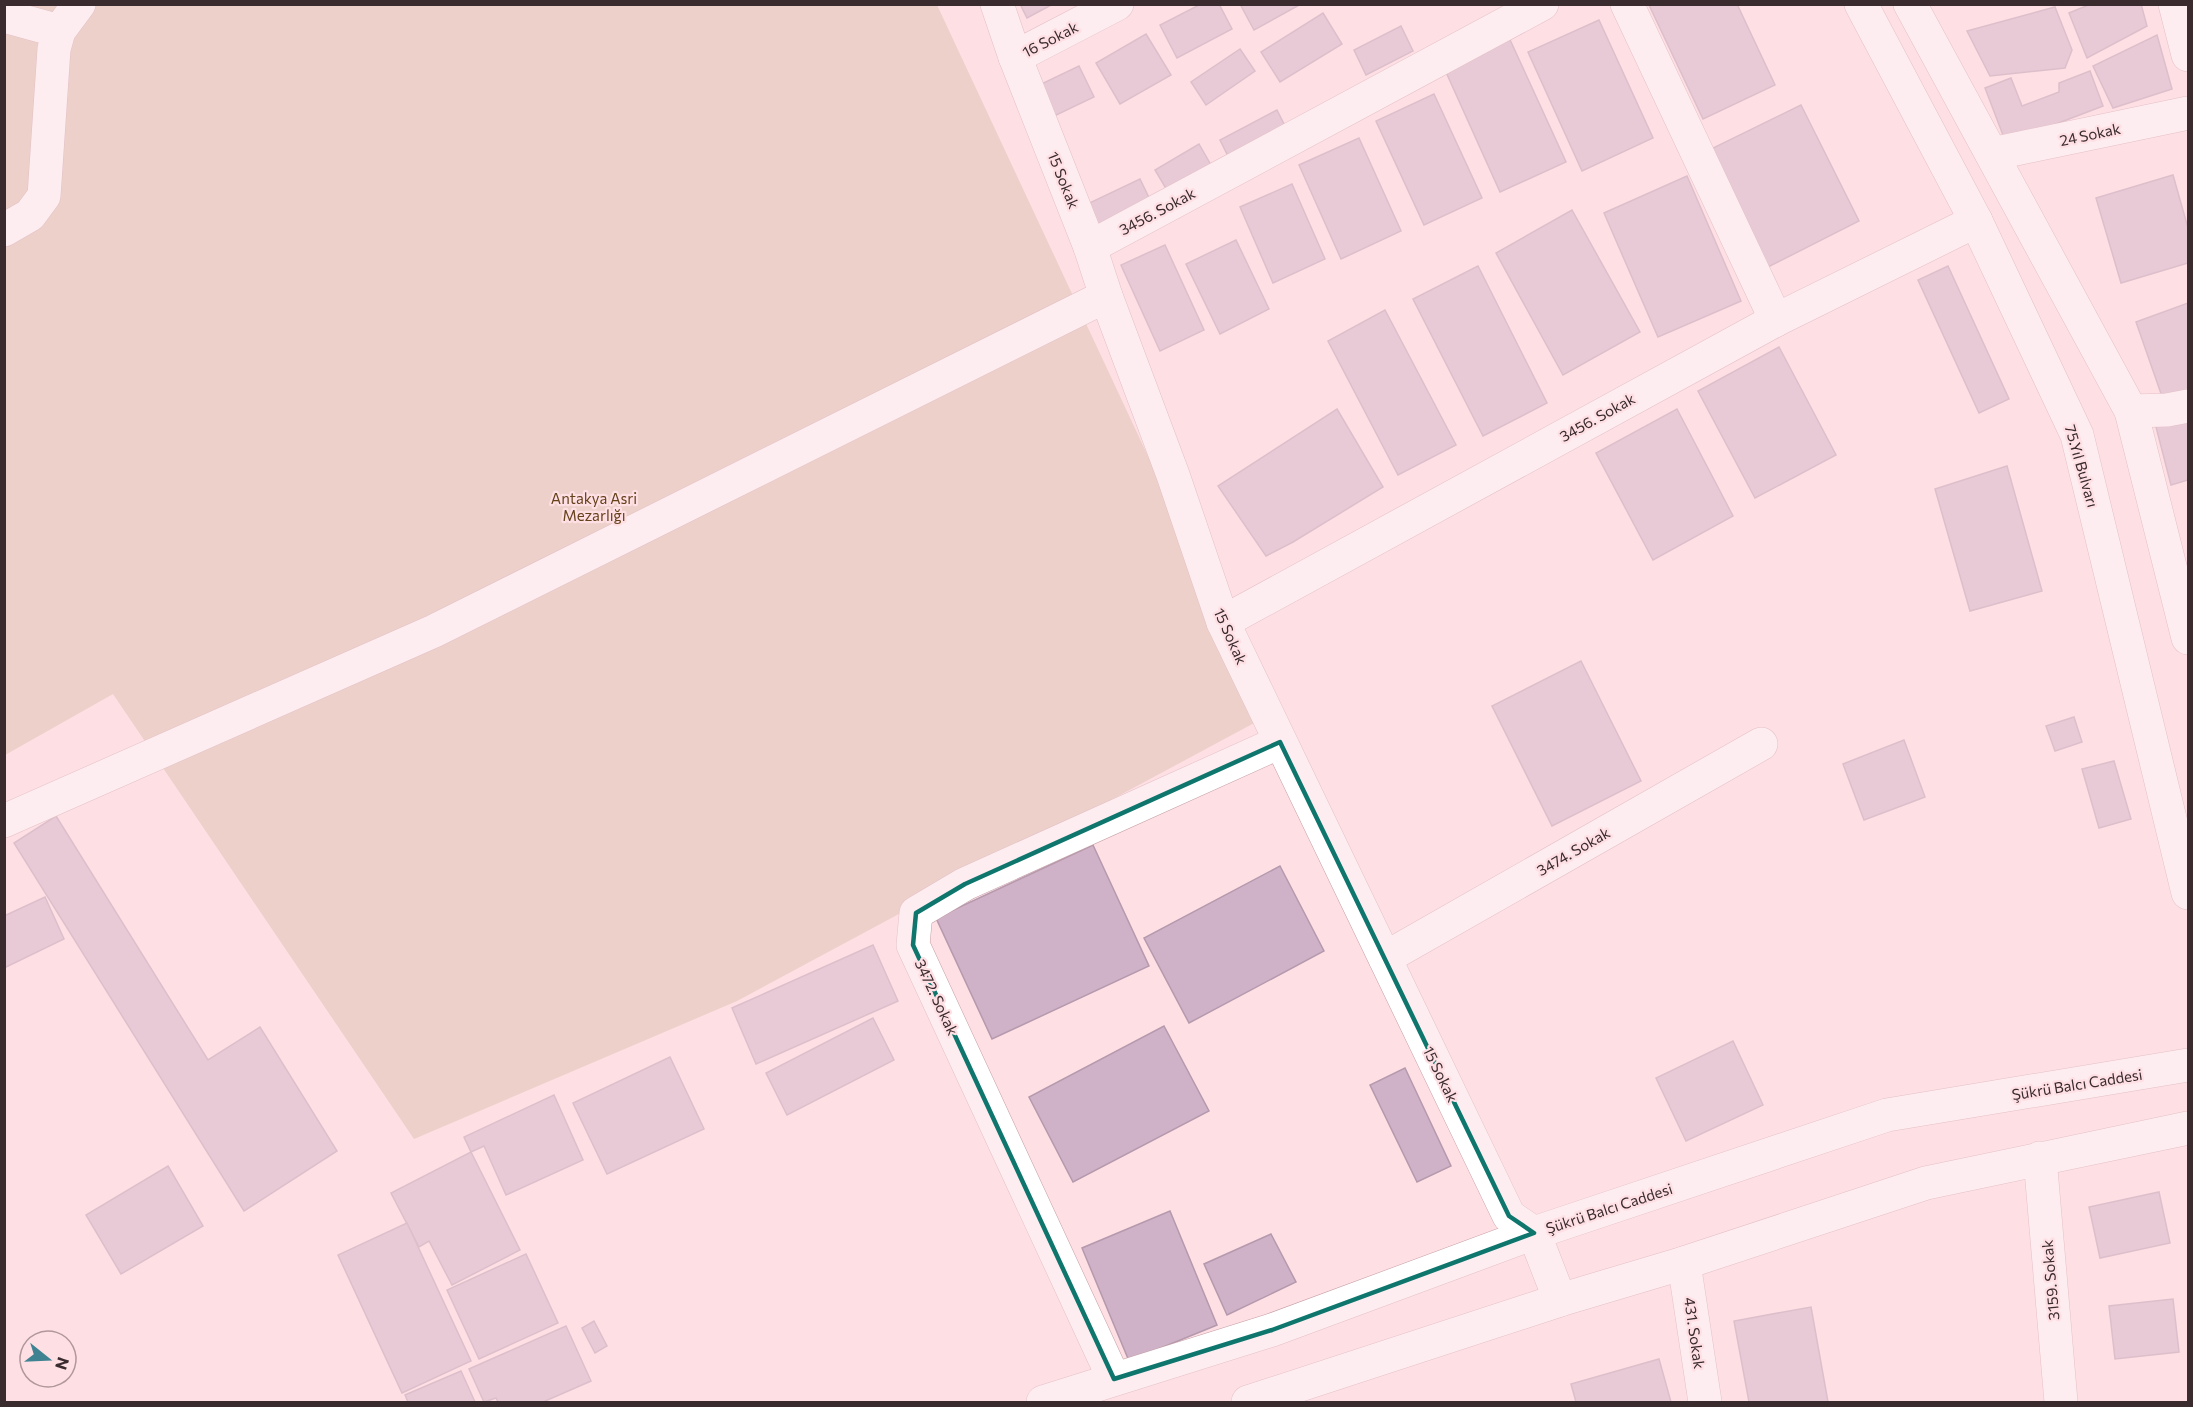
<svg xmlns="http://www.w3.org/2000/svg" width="2193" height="1407" font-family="Commissioner,sans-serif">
<rect width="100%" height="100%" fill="#fedfe4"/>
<!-- green -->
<path fill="#d7bfa8" d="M5,4L937,5L1269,715L737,1001L414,1139L113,694L5,755Z"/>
<!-- building -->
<g fill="#cfb2c7" stroke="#b599ad" stroke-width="1.5">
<path d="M1020,4H1053L1027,18Z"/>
<path d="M1201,4H1219L1232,29L1177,58L1160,25Z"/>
<path d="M1240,4H1301L1254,30Z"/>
<path d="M1737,4L1775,85L1703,119L1649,5Z"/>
<path d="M2091,4H2141L2147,26L2087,58L2069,13Z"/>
<path d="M2055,7L2072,50L2065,68L1990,76L1967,31Z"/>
<path d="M1323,13L1342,44L1280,82L1261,52Z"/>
<path d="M1599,20L1653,138L1582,171L1528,52Z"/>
<path d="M1401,26L1413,51L1366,75L1354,50Z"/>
<path d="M1506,31L1566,162L1500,192L1441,61Z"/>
<path d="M1146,34L1171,75L1120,104L1096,63Z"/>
<path d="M2157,35L2172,89L2113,108L2093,66Z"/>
<path d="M1240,49L1255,71L1206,105L1191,82Z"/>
<path d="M1079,66L1094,97L1050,118L1035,87Z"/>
<path d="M2090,71L2103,106L2006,143L1985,88L2011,78L2022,106L2059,92V83Z"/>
<path d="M1434,94L1482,198L1424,225L1376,121Z"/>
<path d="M1801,105L1859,221L1768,267L1709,150Z"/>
<path d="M1277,110L1286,128L1229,158L1220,140Z"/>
<path d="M1359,138L1401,231L1341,259L1299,165Z"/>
<path d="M1199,144L1215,172L1171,197L1155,170Z"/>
<path d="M2173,175L2188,228V263L2121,283L2096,198Z"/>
<path d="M1687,176L1741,301L1658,337L1604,213Z"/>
<path d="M1140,179L1153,206L1093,234L1081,207Z"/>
<path d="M1292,184L1325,259L1273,283L1240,207Z"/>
<path d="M1572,210L1640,332L1563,375L1496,253Z"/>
<path d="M1236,240L1269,309L1220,334L1186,264Z"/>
<path d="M1165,245L1204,330L1160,351L1121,265Z"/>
<path d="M1478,266L1547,403L1483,436L1413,299Z"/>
<path d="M1948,266L2009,399L1979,413L1918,280Z"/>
<path d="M2188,303V396L2165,405L2136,322Z"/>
<path d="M1385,310L1456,445L1398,475L1328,341Z"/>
<path d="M1779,347L1836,455L1755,498L1698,391Z"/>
<path d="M1337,409L1383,487L1293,542L1266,556L1218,486Z"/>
<path d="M1677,409L1733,516L1653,560L1596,453Z"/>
<path d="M2188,413V480L2171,485L2155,423Z"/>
<path d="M2007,466L2042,591L1970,611L1935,489Z"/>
<path d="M1581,661L1641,781L1552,826L1492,706Z"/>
<path d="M2074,717L2082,742L2055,751L2046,726Z"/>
<path d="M1904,740L1925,797L1864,820L1843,764Z"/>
<path d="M2114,761L2131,819L2099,828L2082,769Z"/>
<path d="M56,816L208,1060L260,1027L337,1151L244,1211L14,843Z"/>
<path d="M1093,845L1149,966L992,1039L936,918Z"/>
<path d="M1280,866L1324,951L1189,1023L1144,938Z"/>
<path d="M45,897L64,939L4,968V916Z"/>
<path d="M873,945L898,1001L756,1064L732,1008Z"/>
<path d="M873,1018L894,1060L787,1115L766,1073Z"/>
<path d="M1164,1026L1209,1111L1073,1182L1029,1097Z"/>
<path d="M1733,1041L1763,1105L1686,1141L1656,1078Z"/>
<path d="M670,1057L704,1129L607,1174L573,1103Z"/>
<path d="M1405,1068L1451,1166L1417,1182L1370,1085Z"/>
<path d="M554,1095L583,1160L506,1195L484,1146L471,1152L464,1137Z"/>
<path d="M471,1152L520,1250L452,1285L429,1241L419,1247L391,1193Z"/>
<path d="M168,1166L203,1226L121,1274L86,1215Z"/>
<path d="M2159,1192L2170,1243L2100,1258L2089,1207Z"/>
<path d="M1170,1211L1217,1325L1129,1361L1082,1248Z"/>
<path d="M407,1223L471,1361L402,1393L338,1255Z"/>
<path d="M1271,1234L1296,1282L1227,1315L1204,1264Z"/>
<path d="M526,1254L558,1323L479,1359L447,1290Z"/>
<path d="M2173,1299L2179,1352L2115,1359L2109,1306Z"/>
<path d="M1811,1307L1828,1402H1749L1734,1321Z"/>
<path d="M594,1321L607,1346L595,1353L582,1328Z"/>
<path d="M566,1326L591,1381L543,1402H498L496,1398L484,1402L469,1369Z"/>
<path d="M1659,1359L1671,1402H1576L1571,1384Z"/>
<path d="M461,1371L475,1402H408L405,1395Z"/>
</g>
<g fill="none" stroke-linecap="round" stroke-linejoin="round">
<!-- minor casing -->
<g stroke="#c49fa6" stroke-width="34">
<g id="minor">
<path d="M997,4L1015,57L1090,247L1106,296L1173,475L1223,622L1509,1216L1534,1233L1560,1300"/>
<path d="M1627,4L1776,320"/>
<path d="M2175,4L2188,55"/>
<path d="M4,16L59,31"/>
<path d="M1015,57L1117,4"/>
<path d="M1992,154L2188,113"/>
<path d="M4,230L30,215L44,196L54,49L59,31L79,4"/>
<path d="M1090,247L1542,4"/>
<path d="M2131,411L2167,410L2188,406"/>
<path d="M1223,622L1776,320L1976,221"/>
<path d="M4,821L434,631L1106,296"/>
<path d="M1385,958L1761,744"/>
<path d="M2040,1158L2061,1402"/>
<path d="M1684,1263L1705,1402"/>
<path d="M1114,1379L913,945L916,913L965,884L1280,742"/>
<path d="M1043,1402L1272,1330L1534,1233L1887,1115L2188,1065"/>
<path d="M1248,1402L1560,1300L1684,1263L1926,1183L2188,1128"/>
</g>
</g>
<!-- major casing -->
<g stroke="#c49fa6" stroke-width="34">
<g id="major">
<path d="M1861,4L1976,221L2077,435L2188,893"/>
<path d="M1910,4L2131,411L2188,638"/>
</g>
</g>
<!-- minor -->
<use href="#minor" stroke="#fff" stroke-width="33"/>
<!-- major -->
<use href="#major" stroke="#fff" stroke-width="33"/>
</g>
<!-- marked area -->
<path d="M0 0H2193V1407H0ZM1280,742L1509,1216L1534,1233L1272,1330L1114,1379L913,945L916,913L965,884Z" fill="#fedfe4" fill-opacity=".55" fill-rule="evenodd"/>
<path fill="none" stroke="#0f766e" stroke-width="4.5" stroke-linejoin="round" d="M1280,742L1509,1216L1534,1233L1272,1330L1114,1379L913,945L916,913L965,884Z"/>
<g text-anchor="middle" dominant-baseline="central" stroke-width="4.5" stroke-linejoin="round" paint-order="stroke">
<!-- street labels -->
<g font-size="15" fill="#3a2b2e" stroke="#fedfe4">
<text transform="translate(1050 39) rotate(-27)">16 Sokak</text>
<text transform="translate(2090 134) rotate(-12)">24 Sokak</text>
<text transform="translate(1064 180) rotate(68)">15 Sokak</text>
<text transform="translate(1157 211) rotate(-28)">3456. Sokak</text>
<text transform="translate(1597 417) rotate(-29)">3456. Sokak</text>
<text transform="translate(2082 466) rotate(74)">75.Yıl Bulvarı</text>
<text transform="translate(1231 636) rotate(66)">15 Sokak</text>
<text transform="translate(1573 851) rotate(-30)">3474. Sokak</text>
<text transform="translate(937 997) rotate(65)">3472. Sokak</text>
<text transform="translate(1441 1074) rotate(64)">15 Sokak</text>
<text transform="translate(2077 1084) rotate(-9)">Şükrü Balcı Caddesi</text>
<text transform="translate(1609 1208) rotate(-18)">Şükrü Balcı Caddesi</text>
<text transform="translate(2050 1280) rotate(-95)">3159. Sokak</text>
<text transform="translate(1695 1333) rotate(82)">431. Sokak</text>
</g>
<!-- park labels -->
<g font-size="15" fill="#644119" stroke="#fedfe4">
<text x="594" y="498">Antakya Asri<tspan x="594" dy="17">Mezarlığı</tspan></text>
</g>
</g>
<!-- border -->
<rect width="2193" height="1407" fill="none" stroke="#3a2b2e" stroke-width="12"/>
<!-- north arrow -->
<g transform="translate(48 1359) rotate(108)"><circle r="28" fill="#fedfe4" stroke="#b0979b" stroke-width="1.5"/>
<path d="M0-4.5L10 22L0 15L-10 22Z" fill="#3f8392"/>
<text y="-9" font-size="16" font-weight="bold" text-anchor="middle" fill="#3a2b2e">N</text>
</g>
</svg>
